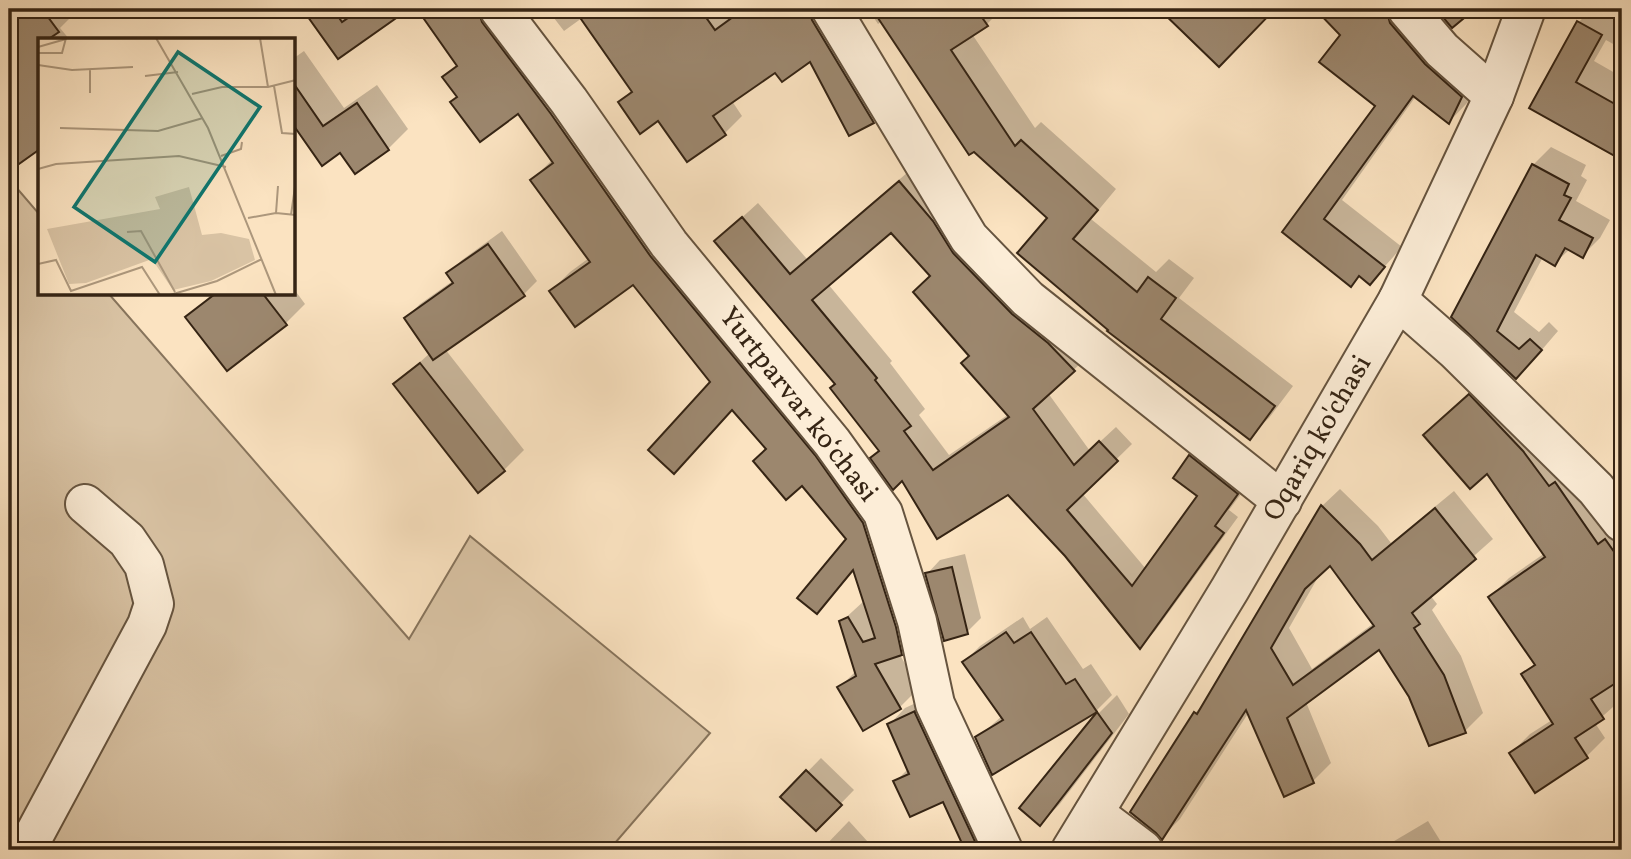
<svg xmlns="http://www.w3.org/2000/svg" width="1631" height="859" font-family="Vollkorn,serif">
<rect width="100%" height="100%" fill="#fbe3c1"/>
<filter id="stains"><feTurbulence type="fractalNoise" baseFrequency=".00286" numOctaves="4"/><feColorMatrix values="0 0 0 0 .2 0 0 0 0 .09 0 0 0 0 .02 0 0 0 .5 -.17"/></filter>
<radialGradient id="worn" r=".72"><stop offset=".6" stop-color="#630" stop-opacity="0"/><stop offset="1" stop-color="#630" stop-opacity=".3"/></radialGradient>
<!-- green -->
<path fill="#d9c3a4" stroke="#87745c" stroke-width="2" d="M9,179L40,215V294H109L409,639L470,536L710,733L609,850H9V832L14,820L9,816Z"/>
<!-- shadow -->
<g fill="#0003" fill-rule="evenodd">
<path d="M9,9H75L77,11L60,28L70,40H40V147L9,169Z"/>
<path d="M319,9H406L338,57L310,18Z"/>
<path d="M419,9H505L833,436L920,634L900,655L919,688L900,707L863,729L840,687L856,671L841,622L865,600L855,570L817,612L849,539L803,484L767,449L633,283L551,291L570,272L589,258L532,180L553,159L519,112L458,96L444,77L458,64ZM892,618H896L901,644H898Z"/>
<path d="M547,9H728L732,14L740,9H832L890,105L873,122L811,59L775,70L732,101L742,116L725,133L688,160L659,119L620,102L633,89L582,18L564,31Z"/>
<path d="M868,9H1002L987,24L972,34L1035,128L1041,122L1116,189L1091,219L1156,272L1169,259L1194,278L1179,298L1293,386L1269,418L1249,437L1049,218L882,21L878,24Z"/>
<path d="M1151,9H1273L1219,64L1165,12L1159,19Z"/>
<path d="M1318,9H1413L1480,78L1467,103L1449,122L1416,96L1342,200L1402,247L1370,283L1361,275L1351,285L1284,232L1377,105L1342,35Z"/>
<path d="M1591,9H1611L1617,12L1619,9H1622V49L1606,40L1594,61L1622,77V147L1616,154L1531,107L1579,22Z"/>
<path d="M304,51L344,108L377,85L408,129L388,149L341,151L299,130L294,133V58Z"/>
<path d="M1551,147L1586,165L1581,176L1587,180L1576,201L1610,220L1600,238L1582,256L1570,249L1555,263L1543,257L1514,312L1539,332L1549,322L1558,331L1534,359L1453,317L1533,165Z"/>
<path d="M915,166L1090,355L1048,393L1090,451L1116,427L1132,444L1082,493L1146,569L1199,496L1191,456L1206,441L1253,478L1229,510L1238,517L1155,631L1140,647L1067,555L1009,493L902,479L837,384L716,241L758,203L807,259ZM891,231L932,276L971,355L1009,414L949,455L919,415L925,409L890,363L892,361L828,284Z"/>
<path d="M502,231L537,281L524,294L445,349L524,450L504,470L395,385L430,353L406,318L420,304L454,280L449,273L462,260Z"/>
<path d="M294,289L305,304L285,324L188,317L212,294H294Z"/>
<path d="M1488,377L1622,523V677L1612,684L1622,699L1595,723L1605,738L1586,757L1511,753L1530,734L1552,720L1523,675L1535,663L1490,597L1509,578L1545,553L1487,472L1444,417Z"/>
<path d="M1340,489L1378,526L1391,543L1454,491L1493,539L1430,595L1437,604L1432,610L1461,656L1483,713L1465,731L1410,696L1380,648L1306,702L1331,763L1313,781L1249,712L1180,819L1162,837L1195,713L1206,702L1322,506ZM1330,563L1374,623L1312,669L1289,628L1321,572Z"/>
<path d="M965,554L981,618L967,632L927,574L940,560Z"/>
<path d="M1023,617L1030,629L1047,617L1083,669L1091,664L1112,695L1096,711L977,738L1002,716L964,662L980,646Z"/>
<path d="M1117,695L1129,714L1059,805L1040,824L1021,808L1099,713Z"/>
<path d="M931,696L1006,850H967L944,800L895,782L909,768L889,725L905,708Z"/>
<path d="M821,758L854,790L816,829L783,797Z"/>
<path d="M849,821L868,842L861,850H821Z"/>
<path d="M1428,821L1446,850H1379Z"/>
</g>
<!-- building -->
<g fill="#9c876e" stroke="#352414" stroke-width="2" fill-rule="evenodd">
<path d="M9,9H42L59,32L47,40H40V149L9,171Z"/>
<path d="M320,9H333L342,22L361,9H409L338,59L308,17Z"/>
<path d="M417,9H478L482,22L551,114L651,257L815,455L863,523L896,627L902,655L875,664L901,709L863,731L837,687L856,676L839,621L848,617L863,642L875,638L853,570L817,614L797,598L846,539L802,486L786,500L753,461L766,449L732,410L674,474L648,450L710,382L633,285L575,327L549,291L590,262L530,180L553,163L518,114L480,142L450,102L457,97L442,77L457,66Z"/>
<path d="M574,9H700L715,30L744,9H809L812,20L874,123L849,136L810,62L782,82L775,73L713,116L726,135L687,162L658,121L640,134L618,102L632,92Z"/>
<path d="M872,9H976L988,26L951,50L1015,146L1021,140L1098,210L1073,239L1137,292L1148,277L1176,298L1161,319L1275,406L1250,440L1107,331L1108,330L1017,253L1047,218L974,152L969,155Z"/>
<path d="M1159,9H1275L1219,67Z"/>
<path d="M1315,9H1386L1390,23L1425,64L1462,97L1449,124L1413,96L1324,219L1385,267L1370,285L1359,276L1351,287L1282,232L1375,106L1319,62L1340,35Z"/>
<path d="M1436,9H1475L1452,28Z"/>
<path d="M1577,21L1602,35L1576,82L1622,108V160L1529,108Z"/>
<path d="M294,84L323,126L357,103L389,150L355,174L340,153L322,166L294,126Z"/>
<path d="M1532,164L1569,184L1564,195L1571,198L1559,220L1593,238L1583,258L1565,248L1555,266L1536,255L1497,331L1519,349L1530,339L1542,350L1516,379L1451,317Z"/>
<path d="M899,181L933,221L953,253L1012,314L1048,343L1075,371L1033,409L1074,465L1099,441L1118,461L1067,510L1132,586L1197,496L1173,478L1189,455L1238,494L1215,526L1224,533L1140,649L1065,556L1008,495L937,539L902,481L893,490L870,458L879,451L830,388L835,384L714,241L742,217L790,274ZM891,233L930,276L913,292L969,356L961,363L1009,417L933,470L904,431L911,426L875,380L877,378L812,300Z"/>
<path d="M488,244L525,296L433,360L404,318L453,283L446,273Z"/>
<path d="M215,294H263L287,325L227,371L185,317Z"/>
<path d="M420,363L505,471L478,493L393,384Z"/>
<path d="M1469,394L1523,451L1549,486L1555,482L1598,544L1605,539L1622,563V679L1591,699L1604,719L1575,738L1588,758L1535,793L1509,753L1553,724L1521,674L1535,665L1488,597L1545,557L1487,474L1470,489L1423,435Z"/>
<path d="M1321,505L1360,544L1372,560L1435,508L1476,559L1412,613L1420,624L1414,628L1444,675L1466,733L1429,746L1409,697L1379,650L1287,718L1314,783L1284,797L1246,710L1162,840L1156,833L1130,812L1194,712L1197,714ZM1330,566L1374,626L1293,685L1271,648L1305,589Z"/>
<path d="M952,567L968,634L944,641L925,573Z"/>
<path d="M1006,632L1014,643L1031,632L1066,684L1075,679L1097,712L992,775L975,737L1003,720L962,662Z"/>
<path d="M915,711V713L979,850H965L943,802L910,817L893,781L909,774L887,724Z"/>
<path d="M1097,712L1112,733L1040,826L1019,808Z"/>
<path d="M806,770L842,805L816,831L780,797Z"/>
</g>
<g fill="none" stroke-linecap="round" stroke-linejoin="round">
<!-- minor casing -->
<g stroke="#66543f" stroke-width="42">
<g id="minor">
<path d="M499,9L569,101L669,244L832,442L883,513L917,621L935,704L1003,850"/>
<path d="M831,9L969,238L1028,299L1282,501"/>
<path d="M1407,9L1442,50L1494,96"/>
<path d="M1398,300L1456,351L1596,489L1622,522"/>
<path d="M1094,813L1143,850"/>
<path d="M26,850L147,625L154,604L144,565L127,540L85,504"/>
<path id="s1" d="M1071,850L1230,589L1398,300L1494,96L1526,9"/>
</g>
</g>
<!-- minor -->
<use href="#minor" stroke="#fcedd7" stroke-width="38"/>
</g>
<g text-anchor="middle" dominant-baseline="central" stroke-width="7" stroke-linejoin="round" paint-order="stroke">
<!-- street labels -->
<g font-size="28" fill="#352414" stroke="#fcedd7">
<text transform="translate(798 405) rotate(52)">Yurtparvar koʻchasi</text>
<text stroke="none"><textPath href="#s1" startOffset="480">Oqariq ko'chasi</textPath></text>
</g>
</g>
<!-- overview -->
<g transform="translate(38 38)">
<rect width="257" height="257" fill="#fbe3c1"/>
<path d="M151,149L164,197L183,195L211,201L217,222L173,243L135,252L114,221L48,245L31,246L9,191L122,171L117,159Z" fill="#d9c3a4"/>
<path fill="none" stroke="#ac977c" stroke-width="2" d="M118,0L170,90L238,257M222,0L230,49M0,9L28,1M0,15H24L28,0M0,27L34,32L95,29M52,31V55M107,38L140,34M236,48L244,95L258,96M154,56L184,49H230L258,42M22,90L120,93L165,80M183,118L203,111L204,104M0,131L18,126L141,118L188,129M238,175L240,148M253,177L257,149M210,180L238,175L258,177M89,194L103,193L137,254M0,226L18,222L33,253L104,229L122,257M132,257L179,243L224,221"/>
<path fill="#0f766e" fill-opacity="0.15" stroke="#0f766e" stroke-width="3.5" d="M140,14L222,69L117,224L36,169Z"/>
<rect width="257" height="257" fill="none" stroke="#352414" stroke-width="3.5"/>
</g>
<!-- margin -->
<rect width="1631" height="859" fill="none" stroke="#fbe3c1" stroke-width="35"/>
<rect x="10" y="10" width="1610" height="838" fill="none" stroke="#352414" stroke-width="3.5"/>
<rect x="18" y="18" width="1596" height="824" fill="none" stroke="#352414" stroke-width="2"/>
<rect width="100%" height="100%" filter="url(#stains)"/>
<rect width="100%" height="100%" fill="url(#worn)"/>
</svg>
